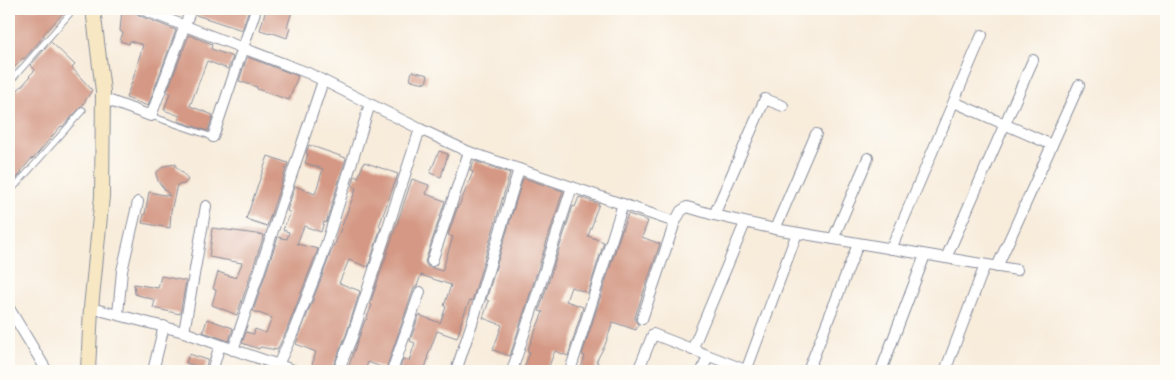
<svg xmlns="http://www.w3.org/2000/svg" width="1175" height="380" font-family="Caveat,sans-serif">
<rect width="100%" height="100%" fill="#fdfcf7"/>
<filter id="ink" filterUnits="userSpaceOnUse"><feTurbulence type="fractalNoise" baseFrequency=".02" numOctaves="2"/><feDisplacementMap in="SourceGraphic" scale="10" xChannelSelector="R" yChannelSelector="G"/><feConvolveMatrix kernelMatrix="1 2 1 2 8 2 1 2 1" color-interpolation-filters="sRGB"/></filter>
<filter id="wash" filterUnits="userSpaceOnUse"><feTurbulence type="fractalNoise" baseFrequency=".0096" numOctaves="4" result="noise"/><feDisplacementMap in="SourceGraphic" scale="20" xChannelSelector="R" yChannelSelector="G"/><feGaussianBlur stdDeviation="1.12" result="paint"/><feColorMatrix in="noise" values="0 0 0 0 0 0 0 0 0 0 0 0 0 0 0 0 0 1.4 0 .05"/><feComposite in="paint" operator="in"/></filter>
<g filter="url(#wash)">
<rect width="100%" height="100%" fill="#f8ecdb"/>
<g id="blocks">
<!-- building -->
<g fill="#d49884">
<path d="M9,9H67L43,35L44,36L24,59L23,58L9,73Z"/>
<path d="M122,9L135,12L140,16L176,30L148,106L126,98L132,82L143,45L130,41L129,44L120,41L123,33L120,31Z"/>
<path d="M198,9H249L242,30L196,15Z"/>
<path d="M266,9H281L292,12L287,27L290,28L287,38L270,32V33L260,30Z"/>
<path d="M189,35L212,44L211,49L233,57L228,69L207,61L190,106L213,115L208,131L178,121L180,116L164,110L170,93L167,92Z"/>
<path d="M51,42L75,65L72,68L92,90L82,106L62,127L61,126L33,159L32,158L21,171L22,172L9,187V92L14,86L18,90L30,77L29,76L35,70L31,65Z"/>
<path d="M247,57L298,76L289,100L257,89V87L239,81Z"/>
<path d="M412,71L428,75L426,83L410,80Z"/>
<path d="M309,145L346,158L326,223L324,222L321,232L304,226L297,244L318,249L286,332L277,350L260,347L259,349L242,343L246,332L254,334L255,329L266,333L272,318L253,311L278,237L287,239L289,232L283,230L290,212L287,211L295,186L315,194L323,169L305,163L308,154L306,153Z"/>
<path d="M439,151L448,154L441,177L430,173Z"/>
<path d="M268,156L288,163L267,226L246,219Z"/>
<path d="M474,161L510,173L472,301L470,300L467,307L460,325H461L457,338L437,331L427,358L428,359L424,371H399L403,359L409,361L415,343L410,341L419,315L440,323L446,307L444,306L451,285L421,275L417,286L414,288L386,369L368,362L365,371H347L365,320H366L372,305L370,304L412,179L429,185L426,194L445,201L425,262L427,266L429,267L442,271L453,237L448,235L458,206H459L473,172L470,170Z"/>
<path d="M364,162L398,174L379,226L381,227L368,267L349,260L339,283L360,291L346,335L331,371H310L316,352L296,344L327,263L334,244H335L353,197L356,188L352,186L355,176L358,178Z"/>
<path d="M176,164V167L183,173L188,180L184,184L177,185L171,211L170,228L142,223L144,214H145L149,192L170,196L158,181L156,174L157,172L164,166Z"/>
<path d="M523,178L563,191L510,356L493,350L502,325L483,318L489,301L486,300Z"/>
<path d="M579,197L599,204L593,219L594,220L588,236L604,242L588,293L571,287L566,301L583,307L568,356L555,351L549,366H548L546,371H532L524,368L530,352L527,351L543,312L539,311L573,206L575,207Z"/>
<path d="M628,214L648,221L642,237L660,244L635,317V321L638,324L636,330L613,322L605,345L596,362H598L594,371H580L585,356L582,355L621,233Z"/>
<path d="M212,228L264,235L237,315L212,305L216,290L213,289L218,272L236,278L242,263L209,257L212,236H211Z"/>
<path d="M161,276L186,281L180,314L153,308L155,300L135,294L134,284L158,288Z"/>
<path d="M207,319L233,328L229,341L203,332Z"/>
<path d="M189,354L208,360L205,369L186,363Z"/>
</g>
</g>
</g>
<g filter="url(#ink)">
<use href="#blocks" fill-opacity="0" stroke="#8a8e9c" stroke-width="1"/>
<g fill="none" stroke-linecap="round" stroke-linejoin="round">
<!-- lane casing -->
<g stroke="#8a8e9c" stroke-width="7">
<g id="lane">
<path d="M9,83L74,9"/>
<path d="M151,116L213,137"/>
<path d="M9,193L83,110"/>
</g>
</g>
<!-- street casing -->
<g stroke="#8a8e9c" stroke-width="12">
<g id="street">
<path d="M141,9L308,73L420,129L469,152L675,222"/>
<path d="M102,98L151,116L191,9"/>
<path d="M954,102L1052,145"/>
<path d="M213,137L256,9"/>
<path d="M714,215L765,99L783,106"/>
<path d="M775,229L816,134"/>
<path d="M833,239L868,158"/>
<path d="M891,249L982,35"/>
<path d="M946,258L1033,60"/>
<path d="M432,261L469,152"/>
<path d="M997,267L1079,85"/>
<path d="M9,308L47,371"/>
<path d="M91,308L184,332L220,345L296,371"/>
<path d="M118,314L122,271L138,202"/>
<path d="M642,319L675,222L681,211L687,207L714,215L775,229L1017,270"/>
<path d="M184,332L206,206"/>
<path d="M233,350L323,81"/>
<path d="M692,350L745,223"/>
<path d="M153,371L164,326"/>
<path d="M212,371L220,345"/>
<path d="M275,371L292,335L321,261L370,104"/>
<path d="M338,371L352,337L420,129"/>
<path d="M392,371L420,292"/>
<path d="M456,371L475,314L519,169"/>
<path d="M512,371L572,187"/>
<path d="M570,371L623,204"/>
<path d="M638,371L653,334L748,371"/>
<path d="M702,371L708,356"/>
<path d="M746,371L797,233"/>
<path d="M808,371L858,244"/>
<path d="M881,371L925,255"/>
<path d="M945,371L985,265"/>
</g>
</g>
<!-- secondary casing -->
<g stroke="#8a8e9c" stroke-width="16">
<path id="secondary" d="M88,371L91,308L102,196L103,91L93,9"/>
</g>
<!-- lane -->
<use href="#lane" stroke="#fff" stroke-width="5"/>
<!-- street -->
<use href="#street" stroke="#fff" stroke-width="10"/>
<!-- secondary -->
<use href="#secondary" stroke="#f7e8c3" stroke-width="14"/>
</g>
</g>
<!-- margin -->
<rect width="1175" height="380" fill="none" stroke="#fdfcf7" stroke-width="30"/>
</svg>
